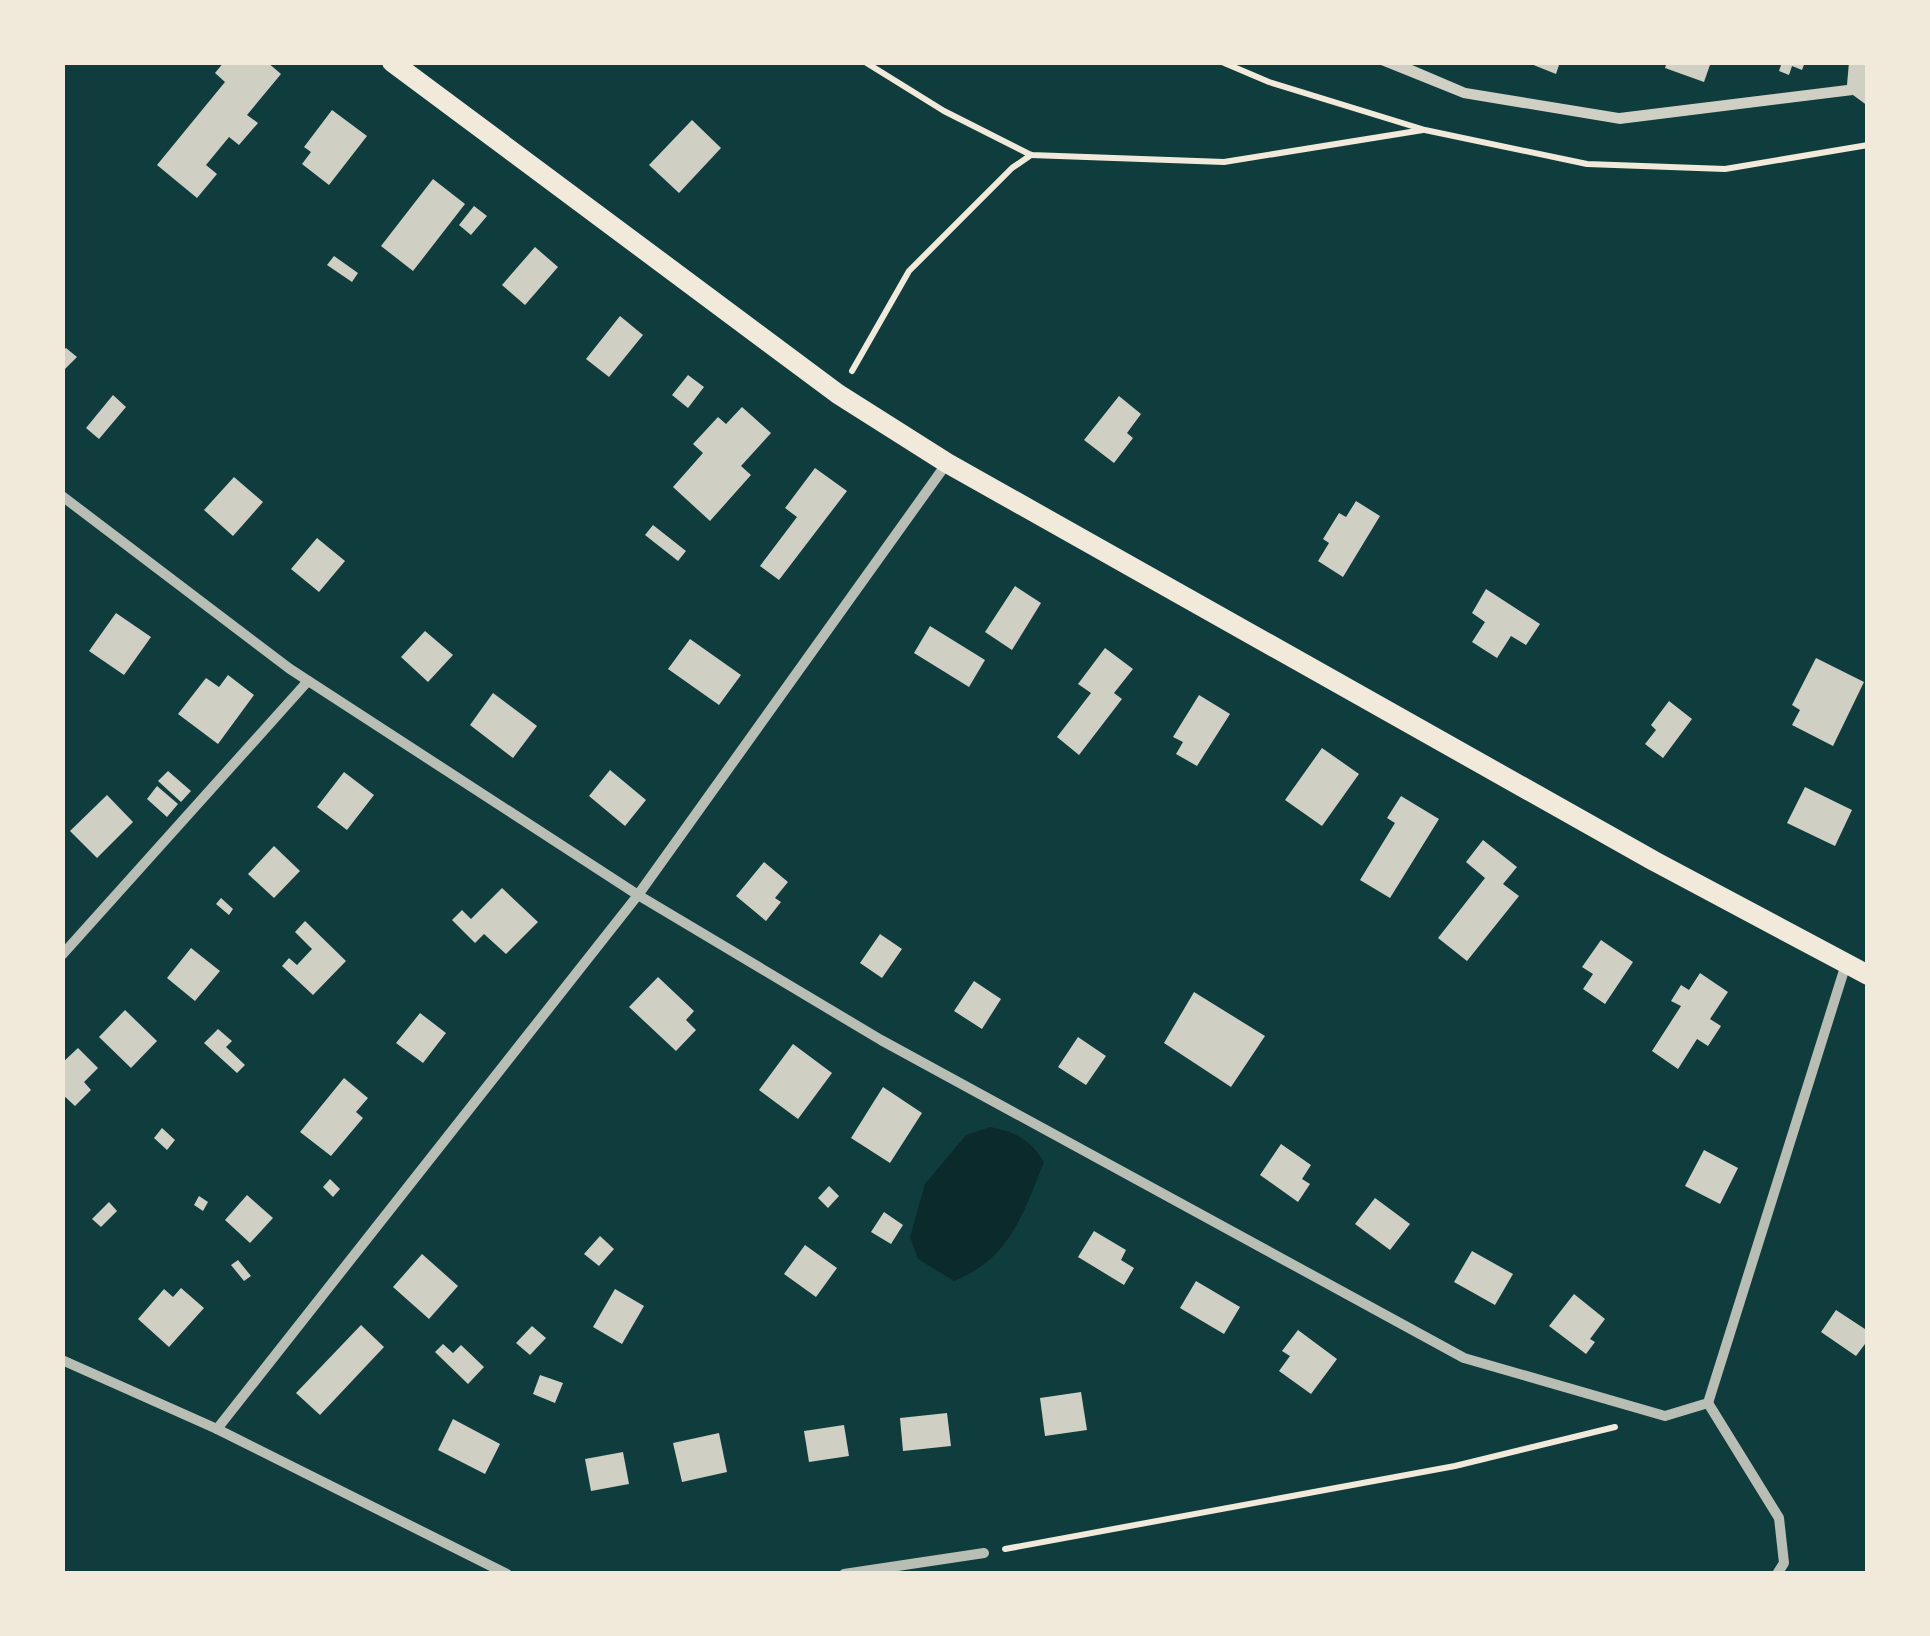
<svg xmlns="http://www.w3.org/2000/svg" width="1930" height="1636" font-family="Montserrat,sans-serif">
<rect width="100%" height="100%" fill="#0f3d3e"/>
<!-- water -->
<path fill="#0a2a2b" d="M990,1127C1015,1132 1030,1139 1044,1162C1023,1214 1010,1259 954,1281L918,1259L910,1237L925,1184L966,1135Z"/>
<!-- building -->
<g fill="#cfcfc3">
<path d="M224,62H267L281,74L247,115L258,123L239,145L229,137L206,165L217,174L197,198L157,165L225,82L215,73Z"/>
<path d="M1405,62L1466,88L1619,113L1847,85L1849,62H1868V106L1853,95L1620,124L1463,98L1376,63Z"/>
<path d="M1526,62H1560L1556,74Z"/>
<path d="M1667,62H1711L1704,82L1665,68Z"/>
<path d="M1782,62H1805L1802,70L1792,66L1789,75L1779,71Z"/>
<path d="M332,110L367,136L329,185L302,164L311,152L304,147Z"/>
<path d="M692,120L721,148L679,193L649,165Z"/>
<path d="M433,179L465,204L413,271L381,246Z"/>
<path d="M474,206L487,216L471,235L459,225Z"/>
<path d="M535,247L558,267L525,305L502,285Z"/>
<path d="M334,256L358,273L352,282L327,265Z"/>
<path d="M620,316L643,335L609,377L586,359Z"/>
<path d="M66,348L77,357L62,372V351Z"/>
<path d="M688,375L704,387L688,408L672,395Z"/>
<path d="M113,395L126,407L99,439L86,428Z"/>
<path d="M1119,396L1141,414L1127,433L1133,438L1114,463L1084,440Z"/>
<path d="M742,407L771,433L741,466L751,475L710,521L673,487L703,453L693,444L718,417L726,424Z"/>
<path d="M815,468L847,491L779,580L760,566L797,517L785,508Z"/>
<path d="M234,477L263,502L233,536L204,510Z"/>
<path d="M1356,501L1380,516L1343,577L1318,561L1329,543L1323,539L1339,513L1346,517Z"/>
<path d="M653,525L686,551L678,561L645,535Z"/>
<path d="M317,538L345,561L319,592L291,569Z"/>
<path d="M1015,586L1041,603L1012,650L985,632Z"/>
<path d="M1486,589L1540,624L1526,645L1511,636L1497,658L1472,642L1485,622L1472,613Z"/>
<path d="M116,613L151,637L124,675L89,651Z"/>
<path d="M930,626L985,660L969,687L914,653Z"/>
<path d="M425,631L453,655L428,682L401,657Z"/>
<path d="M690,639L741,675L719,705L668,669Z"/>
<path d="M1105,648L1133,669L1114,693L1122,699L1079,755L1057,737L1091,693L1078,684Z"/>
<path d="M1816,658L1864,682L1833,746L1792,725L1800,710L1792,705Z"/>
<path d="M228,675L254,695L218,744L178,714L206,678L219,687Z"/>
<path d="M493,693L537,726L513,758L470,725Z"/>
<path d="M1199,695L1230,714L1197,766L1176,754L1183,742L1173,737Z"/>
<path d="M1669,701L1692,719L1663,758L1645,744L1656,730L1651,725Z"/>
<path d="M1322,748L1359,774L1322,826L1285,800Z"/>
<path d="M610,770L646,800L625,826L589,796Z"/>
<path d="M168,771L191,791L181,802L158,781Z"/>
<path d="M344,772L374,795L347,830L317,807Z"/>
<path d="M157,786L178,804L167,817L147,799Z"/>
<path d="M1805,787L1852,810L1835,846L1787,823Z"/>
<path d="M107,795L133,822L97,858L70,831Z"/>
<path d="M1401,796L1439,819L1390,898L1360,880L1395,823L1387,818Z"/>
<path d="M1483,840L1517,867L1503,884L1519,896L1467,961L1438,938L1485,878L1466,862Z"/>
<path d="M274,846L300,871L274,898L248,874Z"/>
<path d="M764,862L788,882L775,898L781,902L766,921L736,896Z"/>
<path d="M502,888L538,922L506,954L484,934L475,943L452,920L462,910L471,919Z"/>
<path d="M221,898L233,909L229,915L216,904Z"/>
<path d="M305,921L346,961L313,995L282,966L289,958L297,965L312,949L295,932Z"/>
<path d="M880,934L902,949L882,978L860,963Z"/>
<path d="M1601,940L1633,962L1605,1004L1583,989L1593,974L1582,967Z"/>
<path d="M191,948L220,971L195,1001L167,978Z"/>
<path d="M1700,973L1728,992L1710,1019L1721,1026L1708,1046L1697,1039L1678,1069L1652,1051L1681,1006L1671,1001L1681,985L1689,990Z"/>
<path d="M658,977L694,1011L686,1020L696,1030L676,1051L629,1007Z"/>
<path d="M974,981L1001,999L982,1029L954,1011Z"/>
<path d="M1194,992L1265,1036L1231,1087L1164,1043Z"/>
<path d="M125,1010L157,1041L131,1068L99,1037Z"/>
<path d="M420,1013L446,1033L423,1063L396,1043Z"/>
<path d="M218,1029L232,1041L226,1047L245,1065L237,1073L204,1043Z"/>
<path d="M1078,1037L1106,1056L1086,1085L1058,1067Z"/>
<path d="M793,1044L832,1073L798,1119L759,1090Z"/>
<path d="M78,1048L98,1068L84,1082L91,1090L75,1106L62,1094V1063Z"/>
<path d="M344,1078L368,1098L356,1112L363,1118L331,1156L300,1132Z"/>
<path d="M883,1087L922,1113L890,1163L851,1138Z"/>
<path d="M162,1128L175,1140L167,1150L154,1138Z"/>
<path d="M1281,1144L1311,1165L1302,1179L1310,1184L1298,1202L1260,1175Z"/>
<path d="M1704,1150L1738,1168L1720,1204L1685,1186Z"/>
<path d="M330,1179L340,1189L333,1197L323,1187Z"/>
<path d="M829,1186L839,1196L828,1208L818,1198Z"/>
<path d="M247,1195L273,1218L250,1243L225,1220Z"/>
<path d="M199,1196L208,1202L203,1211L194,1205Z"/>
<path d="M1375,1198L1410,1224L1390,1250L1355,1224Z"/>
<path d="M109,1202L117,1211L101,1227L92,1219Z"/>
<path d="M884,1212L903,1225L891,1244L871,1232Z"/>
<path d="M1094,1231L1126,1250L1121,1260L1134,1268L1124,1285L1078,1257Z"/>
<path d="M600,1236L614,1249L599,1266L584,1254Z"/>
<path d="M805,1245L837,1268L816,1297L784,1274Z"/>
<path d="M1472,1251L1513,1274L1495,1305L1454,1282Z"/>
<path d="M422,1254L458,1286L429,1319L393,1287Z"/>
<path d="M238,1260L251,1276L244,1281L231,1265Z"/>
<path d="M1196,1281L1240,1307L1224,1334L1180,1308Z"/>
<path d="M181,1288L204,1308L169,1347L138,1319L164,1289L173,1297Z"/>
<path d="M615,1289L644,1306L622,1344L593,1327Z"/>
<path d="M1574,1294L1605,1319L1590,1339L1595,1342L1586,1354L1549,1326Z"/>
<path d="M1836,1310L1868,1331V1340L1856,1356L1821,1332Z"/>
<path d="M361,1325L384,1347L320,1415L296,1393Z"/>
<path d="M532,1326L546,1338L530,1355L516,1343Z"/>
<path d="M1298,1330L1337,1359L1311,1394L1279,1371L1290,1356L1282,1351Z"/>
<path d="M443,1344L453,1353L461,1345L484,1367L468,1384L435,1352Z"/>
<path d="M540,1375L563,1383L555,1403L533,1394Z"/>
<path d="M1081,1392L1087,1430L1045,1436L1040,1398Z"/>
<path d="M947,1413L951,1446L903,1451L900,1418Z"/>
<path d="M453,1419L500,1444L485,1474L438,1450Z"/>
<path d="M844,1425L849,1456L809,1462L804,1431Z"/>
<path d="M719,1433L727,1472L682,1482L673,1443Z"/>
<path d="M623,1452L629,1484L591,1491L585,1459Z"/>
</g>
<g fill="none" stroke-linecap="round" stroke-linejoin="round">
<!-- path -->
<g stroke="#f1e9da" stroke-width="6">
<path d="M865,62L944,111L1031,155L1224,162L1423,130"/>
<path d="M1222,62L1269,82L1425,130L1587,164L1725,169L1868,145"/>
<path d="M852,371L909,271L1012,168L1031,155"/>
<path d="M1005,1549L1455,1466L1615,1427"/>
</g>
<!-- minor -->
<g stroke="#b8beb3" stroke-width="10">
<path d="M62,496L290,669L638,895L881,1040L1464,1358L1665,1416L1708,1403L1846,964"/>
<path d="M62,955L308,681"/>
<path d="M62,1360L217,1429L507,1574"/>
<path d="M1708,1403L1779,1518L1784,1563L1777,1574"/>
<path d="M217,1429L638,895L947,463"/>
<path d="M844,1574L984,1553"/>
</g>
<!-- secondary -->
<path stroke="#f1e9da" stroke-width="20" d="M392,62L838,394L947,463L1654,861L1868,975"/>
</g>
<!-- border -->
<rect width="1930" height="1636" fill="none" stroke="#f1e9da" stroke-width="130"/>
</svg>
